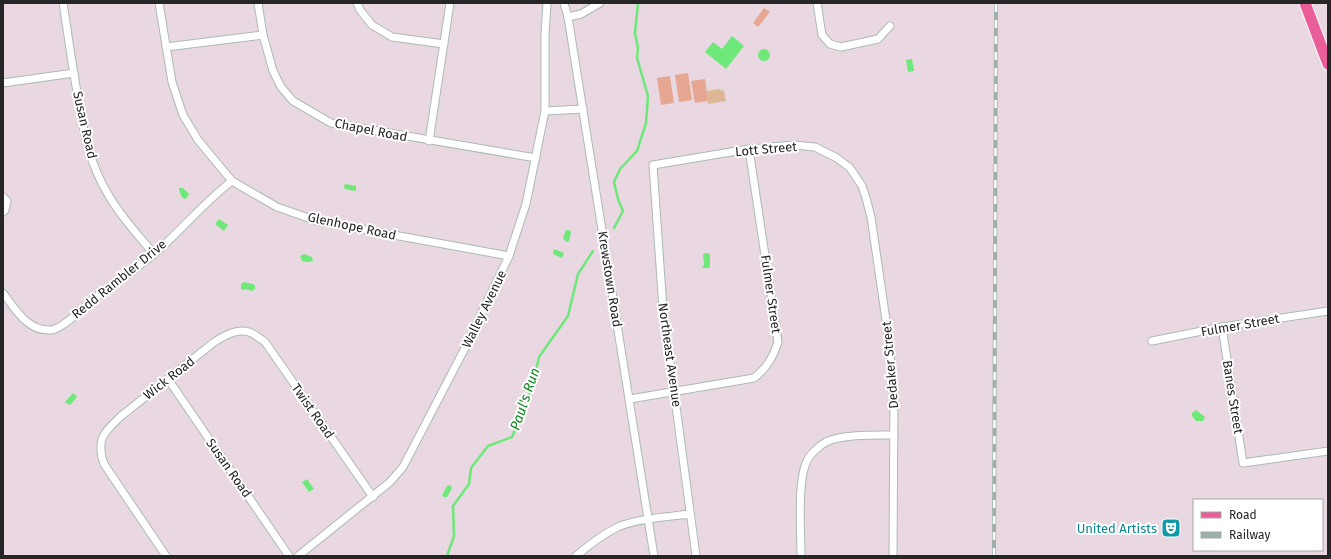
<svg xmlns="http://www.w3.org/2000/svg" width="1331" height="559" font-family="'Fira Sans',sans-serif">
<rect width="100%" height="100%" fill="#e9d8e2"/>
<!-- green -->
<path fill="#deb896" d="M718,89L724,91L726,101L708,104L707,91Z"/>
<!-- pitch -->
<g fill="#e5a692">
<path d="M764,8L770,12L758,27L753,23Z"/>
<path d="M688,73L692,100L679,102L675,75Z"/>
<path d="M670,76L674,103L661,105L657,78Z"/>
<path d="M705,79L708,101L695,103L691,81Z"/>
</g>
<!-- water -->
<g fill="#6ee878">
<path d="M732,36L744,46L726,69L705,52L713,42L722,49Z"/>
<circle cx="764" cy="55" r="6"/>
<path d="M912,59L914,71L908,72L906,60Z"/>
<path d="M345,184L356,186V190L355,191L345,189L344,186Z"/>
<path d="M179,188H183L189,194L186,199C182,199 180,194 179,190Z"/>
<path d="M219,219L228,225L224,231L215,224Z"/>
<path d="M566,230H569L571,232L569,241L566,242L563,238Z"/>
<path d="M554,249L564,253L562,258L553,254Z"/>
<path d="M705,253L710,254V265L709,268H704L702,267L704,265L703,255Z"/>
<path d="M304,254L312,257L313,261L309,262L302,261L300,256Z"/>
<path d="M244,282L253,284L255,286V289L252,291L246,289L244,290L241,289V284Z"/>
<path d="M73,393L77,397L70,405L65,402Z"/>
<path d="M1196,410L1205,417L1203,421H1196L1192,416V413Z"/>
<path d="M307,479L314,489L309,492L302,482Z"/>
<path d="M450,485L452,488L447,497H444L442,495L447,486Z"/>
</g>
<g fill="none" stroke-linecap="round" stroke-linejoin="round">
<!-- stream -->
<g stroke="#6ee878" stroke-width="2.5">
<path d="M614,228L623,211L618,199L614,182L620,169L637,151L646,123L648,96L637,58L638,48L635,33L638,3"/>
<path d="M447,556L454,536L453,506L469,484L471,468L488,446L512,437L532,387L539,357L568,316L578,274L593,251"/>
</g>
<!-- street casing -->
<g stroke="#acbab5" stroke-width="9">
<g id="street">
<path d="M63,3C68,34 72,66 78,97C84,134 89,163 109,196C121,217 138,235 154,254"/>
<path d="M159,3L172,82L183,115L198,140L232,181L277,207L317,221L509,256"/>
<path d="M258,3L263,35L273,71L281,87L293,101L331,123L536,158"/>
<path d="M357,3L360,10L372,25L392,37L444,44"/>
<path d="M564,3L568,17L654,556"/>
<path d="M817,3L822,35L830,44L841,47L878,39L890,26"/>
<path d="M568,17L581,14L600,3"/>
<path d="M166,47L263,35"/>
<path d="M3,83L74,73"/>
<path d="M545,111L583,109"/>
<path d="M429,141L450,3"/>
<path d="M3,197L7,201L5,210L3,212"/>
<path d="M3,293C15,309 28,332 51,330C61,330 87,305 95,298C114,283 135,270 154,254C181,231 203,203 232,181"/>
<path d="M1222,327L1243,463L1328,451"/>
<path d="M1152,341L1222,327L1328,311"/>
<path d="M168,379L289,556"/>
<path d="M630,399L754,378C767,368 773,357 778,342L749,149"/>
<path d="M166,556L104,464C96,440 103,433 120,417L213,343C222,337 236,328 249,332C254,333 260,339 265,342L373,497"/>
<path d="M298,556L390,482L403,467L465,348L509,256L526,204L545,111V34L547,3"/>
<path d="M576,556C589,545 604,533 620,526C642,518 667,517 690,514"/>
<path d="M696,556L663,309L653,165L749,149L794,145L815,147L837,158L850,168L862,186L866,198L871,217L888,334L894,395L893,556"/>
<path d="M801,556C801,532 797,481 807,461C810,454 819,446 826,442C842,434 876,435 894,435"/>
</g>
</g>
<!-- primary casing -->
<g stroke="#fff" stroke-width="13">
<path id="primary" d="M1305,3L1328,64"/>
</g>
<!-- street -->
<use href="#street" stroke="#fff" stroke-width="7"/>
<!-- primary -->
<use href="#primary" stroke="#e95d98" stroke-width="11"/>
<!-- rail casing -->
<g stroke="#9cb0a9" stroke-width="4">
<path id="rail" d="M994,556L996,3"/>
</g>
<!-- rail -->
<use href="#rail" stroke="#fff" stroke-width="2.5" stroke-dasharray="8" stroke-linecap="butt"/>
</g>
<!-- icons -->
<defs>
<g id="theatre-square" transform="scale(1)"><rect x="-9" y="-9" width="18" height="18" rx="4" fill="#0f9aa8" stroke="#fff"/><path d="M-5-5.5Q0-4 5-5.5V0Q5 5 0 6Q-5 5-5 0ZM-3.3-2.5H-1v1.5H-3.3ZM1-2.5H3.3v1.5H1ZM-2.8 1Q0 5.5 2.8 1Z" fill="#fff"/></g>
</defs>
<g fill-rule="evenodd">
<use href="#theatre-square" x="1171" y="528"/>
</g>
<g text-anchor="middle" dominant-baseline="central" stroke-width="4" stroke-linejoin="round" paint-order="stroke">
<!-- street labels -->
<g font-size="13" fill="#262626" stroke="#fff">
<text transform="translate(85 125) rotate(77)">Susan Road</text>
<text transform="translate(371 130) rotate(11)">Chapel Road</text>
<text transform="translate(766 149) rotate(-5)">Lott Street</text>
<text transform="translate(352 226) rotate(12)">Glenhope Road</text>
<text transform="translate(119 279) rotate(-39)">Redd Rambler Drive</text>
<text transform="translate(610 279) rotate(81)">Krewstown Road</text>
<text transform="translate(771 294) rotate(82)">Fulmer Street</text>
<text transform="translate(484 309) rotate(-64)">Walley Avenue</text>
<text transform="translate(1240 325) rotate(-10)">Fulmer Street</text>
<text transform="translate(670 355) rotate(82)">Northeast Avenue</text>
<text transform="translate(890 365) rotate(-95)">Dedaker Street</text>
<text transform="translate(169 378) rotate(-38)">Wick Road</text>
<text transform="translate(1233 397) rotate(81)">Banes Street</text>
<text transform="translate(313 411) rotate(55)">Twist Road</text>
<text transform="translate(229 468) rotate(55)">Susan Road</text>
</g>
<!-- culture labels -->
<g font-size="13" fill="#0d838f" stroke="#fff" text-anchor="end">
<text x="1157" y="528">United Artists</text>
</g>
<!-- water labels -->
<g font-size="14" font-style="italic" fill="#138825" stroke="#fff">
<text transform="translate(525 399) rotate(-71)">Paul's Run</text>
</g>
</g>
<!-- border -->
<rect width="1331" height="559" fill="none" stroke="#262626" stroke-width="8"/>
<!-- legend -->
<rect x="1193" y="499" width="130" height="52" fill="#ffffff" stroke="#a8a8a8"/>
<rect x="1201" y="512" width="20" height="6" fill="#e95d98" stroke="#a8a8a8"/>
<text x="1229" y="519" font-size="12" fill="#262626">Road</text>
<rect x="1201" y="532" width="20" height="6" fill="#9cb0a9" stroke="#a8a8a8"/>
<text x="1229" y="539" font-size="12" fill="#262626">Railway</text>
</svg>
